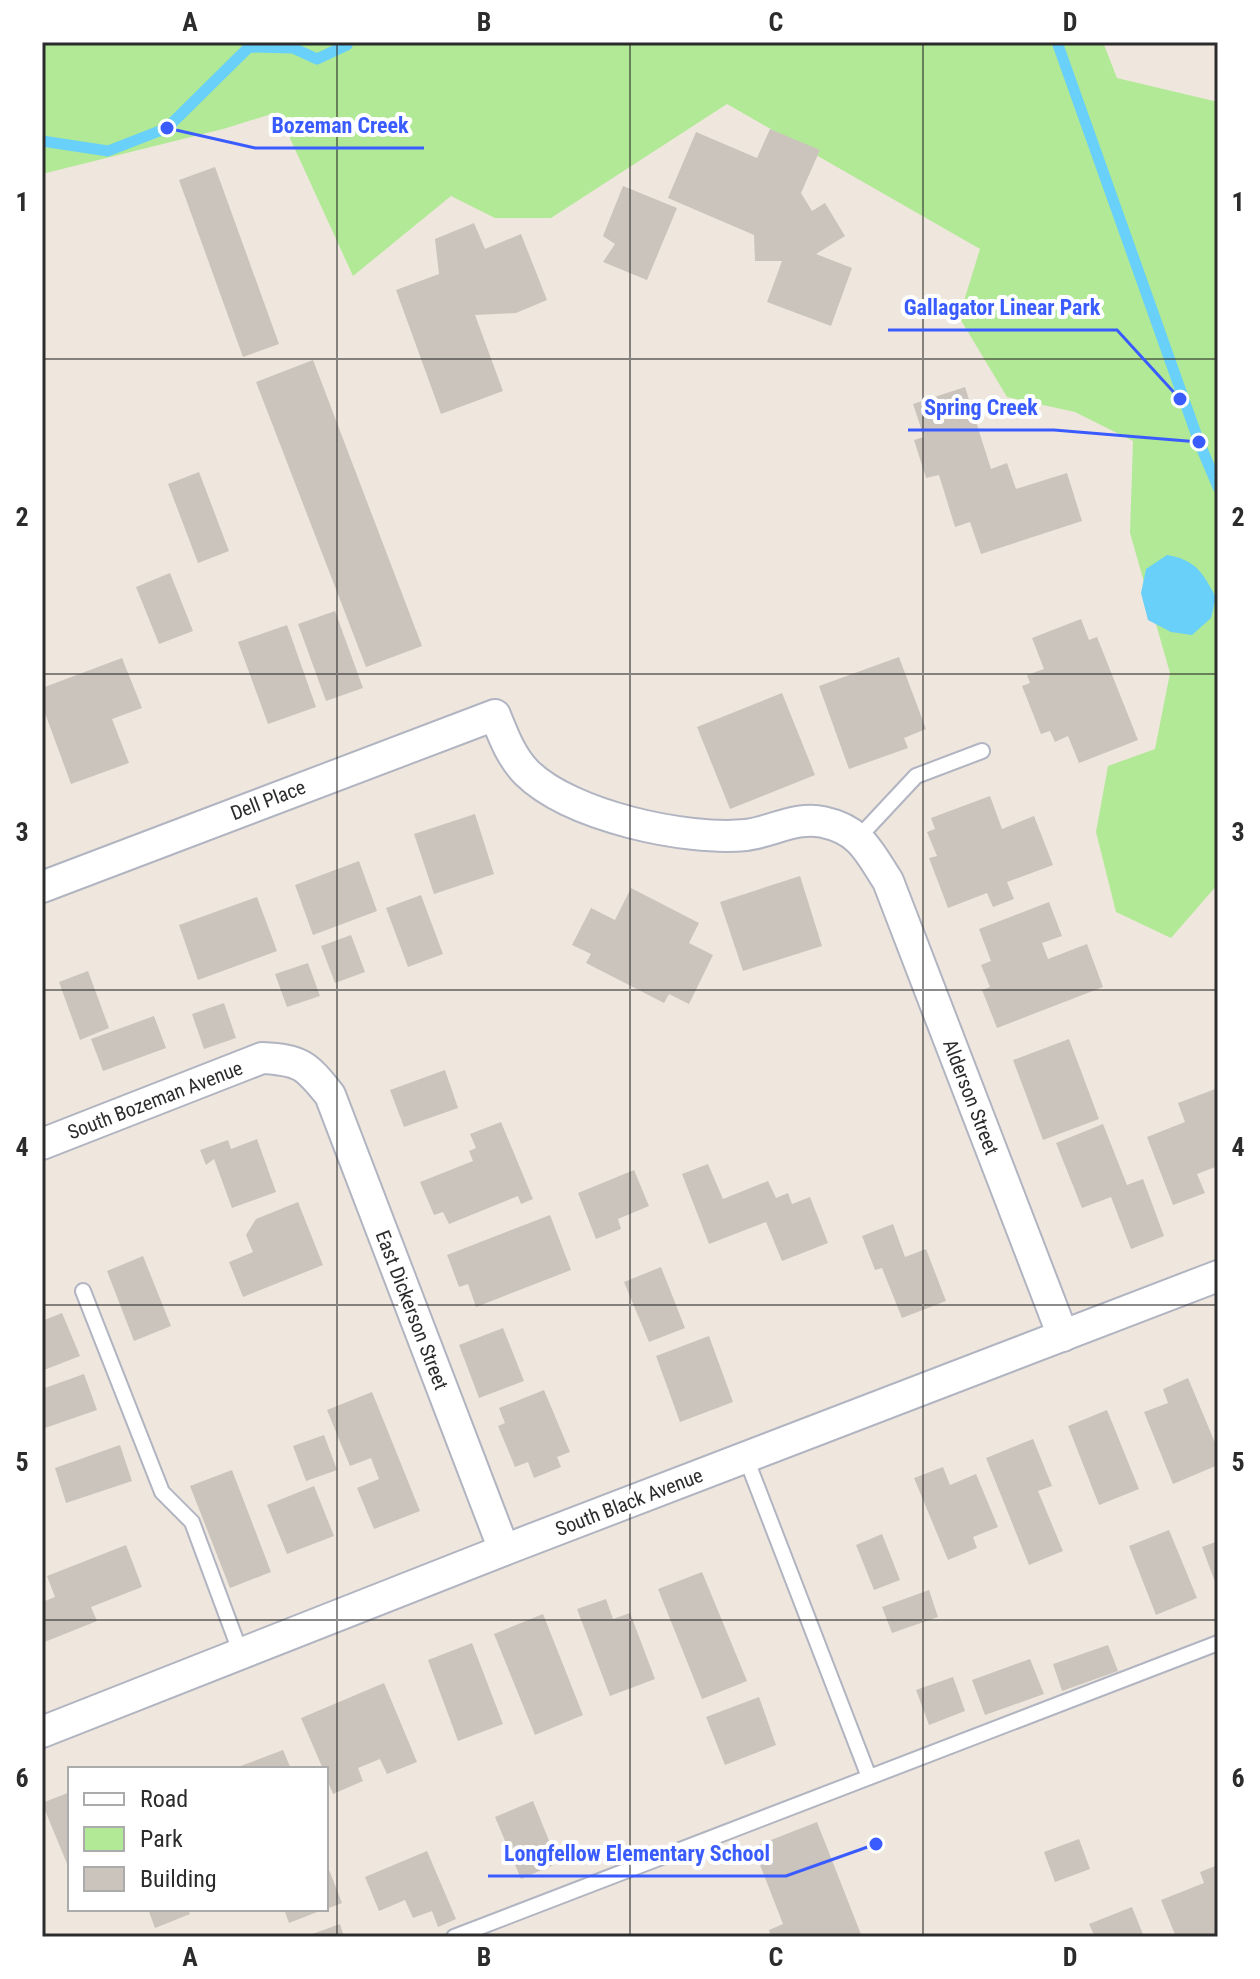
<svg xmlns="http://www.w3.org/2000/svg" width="1260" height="1979" font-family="'Roboto Condensed',sans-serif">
<rect width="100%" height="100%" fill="#efe7dd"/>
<!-- green -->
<path fill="#b1e996" d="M42,42H1103L1117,78L1218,102V884L1171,938L1116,912L1096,832L1108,766L1155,749L1170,673L1130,533L1133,441L1075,412L1007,397L959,317L980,249L727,104L551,218H495L451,196L353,276L278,112L223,129L42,174Z"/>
<!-- water -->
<path fill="#68d0f9" d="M1167,555C1196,560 1202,572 1216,597L1211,618L1192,635L1171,632L1148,620L1141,593L1146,569Z"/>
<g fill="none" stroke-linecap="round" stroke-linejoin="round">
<!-- stream -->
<g stroke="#68d0f9" stroke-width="11">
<path d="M1057,42L1199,442L1218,487"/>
<path d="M42,141L108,151L167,128L249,47L293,48L317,59L347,45L348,42"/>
</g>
</g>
<!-- building -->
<g fill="#cac4bd">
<path d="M770,129L820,150L801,193L812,211L825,203L845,236L816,254L852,268L831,326L767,302L782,261H755L754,235L668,198L696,132L757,158Z"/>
<path d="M215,167L279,344L243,357L179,180Z"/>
<path d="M623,186L677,208L647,280L603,262L615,244L603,236Z"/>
<path d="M474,223L485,249L521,234L547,300L516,313L475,315L503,391L441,414L396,290L439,274L435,239Z"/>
<path d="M313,360L422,646L366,667L256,382Z"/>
<path d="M965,387L991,469L1007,463L1016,489L1067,473L1082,521L981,554L970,522L955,527L939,475L926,478L914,440L924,437L913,404Z"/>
<path d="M199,472L229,551L198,563L168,484Z"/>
<path d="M170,573L193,631L159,644L136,587Z"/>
<path d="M335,611L363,688L326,701L298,624Z"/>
<path d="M1081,619L1089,640L1097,637L1138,740L1079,763L1068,736L1055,742L1050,731L1041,734L1022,686L1030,683L1027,675L1044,669L1032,638Z"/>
<path d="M287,625L316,707L268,724L238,642Z"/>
<path d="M899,657L926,729L904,738L908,748L849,769L819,686Z"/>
<path d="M122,658L142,708L112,719L129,763L71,784L42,705V688Z"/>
<path d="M782,693L815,775L730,809L697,727Z"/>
<path d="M990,796L1002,829L1034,816L1053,865L1007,882L1014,899L993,907L987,893L948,908L929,858L937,856L927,832L935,829L931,818Z"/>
<path d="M475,814L494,874L434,894L414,834Z"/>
<path d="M359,861L377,911L313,935L295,885Z"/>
<path d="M800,876L822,946L743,971L720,902Z"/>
<path d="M631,888L699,923L689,943L713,955L689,1004L669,994L664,1003L586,963L591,954L572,945L591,908L615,920Z"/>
<path d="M421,895L443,954L408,967L386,908Z"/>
<path d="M257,897L277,951L198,980L179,925Z"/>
<path d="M1049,902L1062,936L1042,943L1048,959L1087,944L1103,987L997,1028L982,990L990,987L981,965L991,961L979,929Z"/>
<path d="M351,935L365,972L335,983L321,946Z"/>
<path d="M308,963L320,996L287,1007L275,974Z"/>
<path d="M88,971L109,1028L80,1040L59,982Z"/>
<path d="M224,1003L236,1038L204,1049L192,1014Z"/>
<path d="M154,1016L166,1048L103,1071L91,1039Z"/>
<path d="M1069,1039L1099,1119L1043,1140L1013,1060Z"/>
<path d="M445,1070L458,1108L404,1127L390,1090Z"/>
<path d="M1218,1088V1166L1197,1174L1205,1193L1173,1205L1147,1137L1185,1122L1178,1103Z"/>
<path d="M501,1122L533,1199L521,1204L518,1196L449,1224L443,1212L434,1215L420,1182L473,1161L469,1151L476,1148L470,1134Z"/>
<path d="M1103,1124L1127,1185L1143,1179L1164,1236L1131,1249L1111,1197L1082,1208L1056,1143Z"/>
<path d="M257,1139L276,1192L232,1208L214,1159L206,1165L200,1150L228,1140L231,1149Z"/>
<path d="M708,1164L723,1199L768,1181L776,1198L788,1193L792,1204L810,1197L828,1243L782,1261L766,1222L709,1244L682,1174Z"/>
<path d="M634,1170L649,1206L618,1219L621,1229L596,1239L578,1193Z"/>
<path d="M298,1202L323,1265L243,1297L229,1262L253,1252L246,1235L256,1219Z"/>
<path d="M550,1215L571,1270L476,1307L468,1284L459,1287L447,1255Z"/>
<path d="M893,1224L905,1257L926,1249L946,1301L902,1318L882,1268L875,1270L862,1236Z"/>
<path d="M143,1256L171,1326L134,1341L107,1271Z"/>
<path d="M661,1267L685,1328L649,1342L624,1282Z"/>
<path d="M62,1313L80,1356L44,1370L42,1321Z"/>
<path d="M503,1328L524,1381L479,1398L459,1345Z"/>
<path d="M709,1336L733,1402L680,1422L656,1356Z"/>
<path d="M84,1374L97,1410L42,1429V1389Z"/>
<path d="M1188,1378L1218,1450V1465L1173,1484L1144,1412L1168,1403L1163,1389Z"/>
<path d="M544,1390L570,1452L557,1457L561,1467L534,1478L528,1462L515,1467L498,1426L505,1423L499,1408Z"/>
<path d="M372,1392L420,1511L374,1529L357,1488L379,1479L371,1458L350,1466L327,1410Z"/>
<path d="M1107,1410L1139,1489L1099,1505L1068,1426Z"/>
<path d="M324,1435L337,1470L306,1481L293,1446Z"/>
<path d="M1033,1439L1052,1486L1038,1491L1063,1551L1029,1565L986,1458Z"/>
<path d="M120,1445L132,1481L66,1503L55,1468Z"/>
<path d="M943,1467L950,1485L976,1474L998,1527L973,1537L977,1548L948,1560L914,1478Z"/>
<path d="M232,1470L271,1572L230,1588L190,1486Z"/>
<path d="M314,1486L334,1536L287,1554L267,1505Z"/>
<path d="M1169,1530L1197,1598L1156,1615L1129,1546Z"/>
<path d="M882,1534L900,1580L874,1590L856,1545Z"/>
<path d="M1218,1541V1590L1202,1547Z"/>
<path d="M126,1545L142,1587L91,1607L97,1621L42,1643V1602L55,1597L47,1576Z"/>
<path d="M702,1572L747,1681L702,1699L658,1589Z"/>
<path d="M929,1590L938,1617L892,1633L882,1607Z"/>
<path d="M606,1599L613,1619L630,1613L655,1679L610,1696L577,1609Z"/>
<path d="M543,1614L583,1715L535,1735L494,1634Z"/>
<path d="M472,1643L503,1724L458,1741L428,1660Z"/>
<path d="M1108,1645L1118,1671L1062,1691L1053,1664Z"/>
<path d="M1030,1659L1044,1694L985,1715L972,1680Z"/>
<path d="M953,1677L965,1711L929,1725L916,1690Z"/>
<path d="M384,1683L417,1762L387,1774L380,1759L358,1768L363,1781L333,1794L326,1777V1769H323L301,1718Z"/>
<path d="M759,1697L776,1745L725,1765L706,1717Z"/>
<path d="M283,1750L291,1769H233Z"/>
<path d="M70,1792V1871L42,1803Z"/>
<path d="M533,1801L558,1863L521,1879L495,1817Z"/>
<path d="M817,1822L862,1937H771L769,1930L783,1924L753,1847Z"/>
<path d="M1079,1839L1090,1869L1055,1882L1044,1852Z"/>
<path d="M427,1851L456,1919L438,1927L432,1911L413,1918L405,1900L379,1911L365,1877Z"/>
<path d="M326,1862L342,1903L326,1909Z"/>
<path d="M1218,1865V1937H1176L1161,1900L1204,1883L1200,1872Z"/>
<path d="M1132,1907L1144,1937H1095L1089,1924Z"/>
<path d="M148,1909H188L190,1914L155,1928Z"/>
<path d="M284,1909H325L289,1923Z"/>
<path d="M340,1924L344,1937H304Z"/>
</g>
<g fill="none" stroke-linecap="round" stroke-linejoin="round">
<!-- service casing -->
<g stroke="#b1b4c1" stroke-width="18">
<g id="service">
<path d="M859,837L916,776L982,751"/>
<path d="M83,1291L162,1492L192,1522L241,1654"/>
<path d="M746,1458L869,1777"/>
<path d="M454,1937L1218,1643"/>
</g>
</g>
<!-- minor casing -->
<g stroke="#b1b4c1" stroke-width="34">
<g id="minor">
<path d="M42,887L495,715C503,735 511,757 527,773C571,816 686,841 746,835C771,832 797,816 823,822C861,830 869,852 888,881L1063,1336"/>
<path d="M42,1144L262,1058C301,1060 306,1065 330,1095L504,1550"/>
<path d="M42,1732L504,1550L1218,1276"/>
</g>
</g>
<!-- service -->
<use href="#service" stroke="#fff" stroke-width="14"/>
<!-- minor -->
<use href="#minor" stroke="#fff" stroke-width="30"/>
</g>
<!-- grid -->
<path fill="none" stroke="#2c2c2c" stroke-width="2" stroke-opacity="0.55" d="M337,42V1937M630,42V1937M923,42V1937M42,359H1218M42,674H1218M42,990H1218M42,1305H1218M42,1620H1218"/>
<g text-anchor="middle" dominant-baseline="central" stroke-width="8" stroke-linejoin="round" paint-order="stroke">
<!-- street labels -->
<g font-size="20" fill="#2c2c2c" stroke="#fff">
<text transform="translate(268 800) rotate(-21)">Dell Place</text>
<text transform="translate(971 1097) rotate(69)">Alderson Street</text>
<text transform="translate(155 1100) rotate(-21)">South Bozeman Avenue</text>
<text transform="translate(412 1310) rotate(69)">East Dickerson Street</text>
<text transform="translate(629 1502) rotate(-21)">South Black Avenue</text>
</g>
</g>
<!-- callouts -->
<path fill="none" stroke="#3a5cff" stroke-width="3" d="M167 128L255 148H424M1180 399L1117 330H888M1199 442L1054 430H908M876 1844L786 1876H488"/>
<g fill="#3a5cff" stroke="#fff" stroke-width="3">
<circle cx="167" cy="128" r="8"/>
<circle cx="1180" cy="399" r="8"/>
<circle cx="1199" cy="442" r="8"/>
<circle cx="876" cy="1844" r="8"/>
</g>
<g font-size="22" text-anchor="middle" font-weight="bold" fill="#3a5cff" stroke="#fff" stroke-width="8" stroke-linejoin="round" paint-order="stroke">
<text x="340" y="133">Bozeman Creek</text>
<text x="1002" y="315">Gallagator Linear Park</text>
<text x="981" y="415">Spring Creek</text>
<text x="637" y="1861">Longfellow Elementary School</text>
</g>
<!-- border -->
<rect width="1260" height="1979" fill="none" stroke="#ffffff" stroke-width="88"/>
<!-- legend -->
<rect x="68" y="1767" width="260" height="144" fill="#ffffff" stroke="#ababab" stroke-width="2"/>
<rect x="84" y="1793" width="40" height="12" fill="#ffffff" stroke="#ababab" stroke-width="2"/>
<text x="140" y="1807" font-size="24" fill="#2c2c2c">Road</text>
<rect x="84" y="1827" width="40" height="24" fill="#b1e996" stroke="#ababab" stroke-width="2"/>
<text x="140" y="1847" font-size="24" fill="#2c2c2c">Park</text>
<rect x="84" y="1867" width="40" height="24" fill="#cac4bd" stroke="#ababab" stroke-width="2"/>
<text x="140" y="1887" font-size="24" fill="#2c2c2c">Building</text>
<rect x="44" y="44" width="1172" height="1891" fill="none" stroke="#2c2c2c" stroke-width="3"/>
<g font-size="26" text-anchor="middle" font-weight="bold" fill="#2c2c2c">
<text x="190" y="31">A</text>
<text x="484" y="31">B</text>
<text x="776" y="31">C</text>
<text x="1070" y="31">D</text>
<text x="22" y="211">1</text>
<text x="1238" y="211">1</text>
<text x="22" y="526">2</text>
<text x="1238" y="526">2</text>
<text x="22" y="841">3</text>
<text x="1238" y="841">3</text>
<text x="22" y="1156">4</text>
<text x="1238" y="1156">4</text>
<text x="22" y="1471">5</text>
<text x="1238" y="1471">5</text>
<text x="22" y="1787">6</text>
<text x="1238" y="1787">6</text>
<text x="190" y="1966">A</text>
<text x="484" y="1966">B</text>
<text x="776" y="1966">C</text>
<text x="1070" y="1966">D</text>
</g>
</svg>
